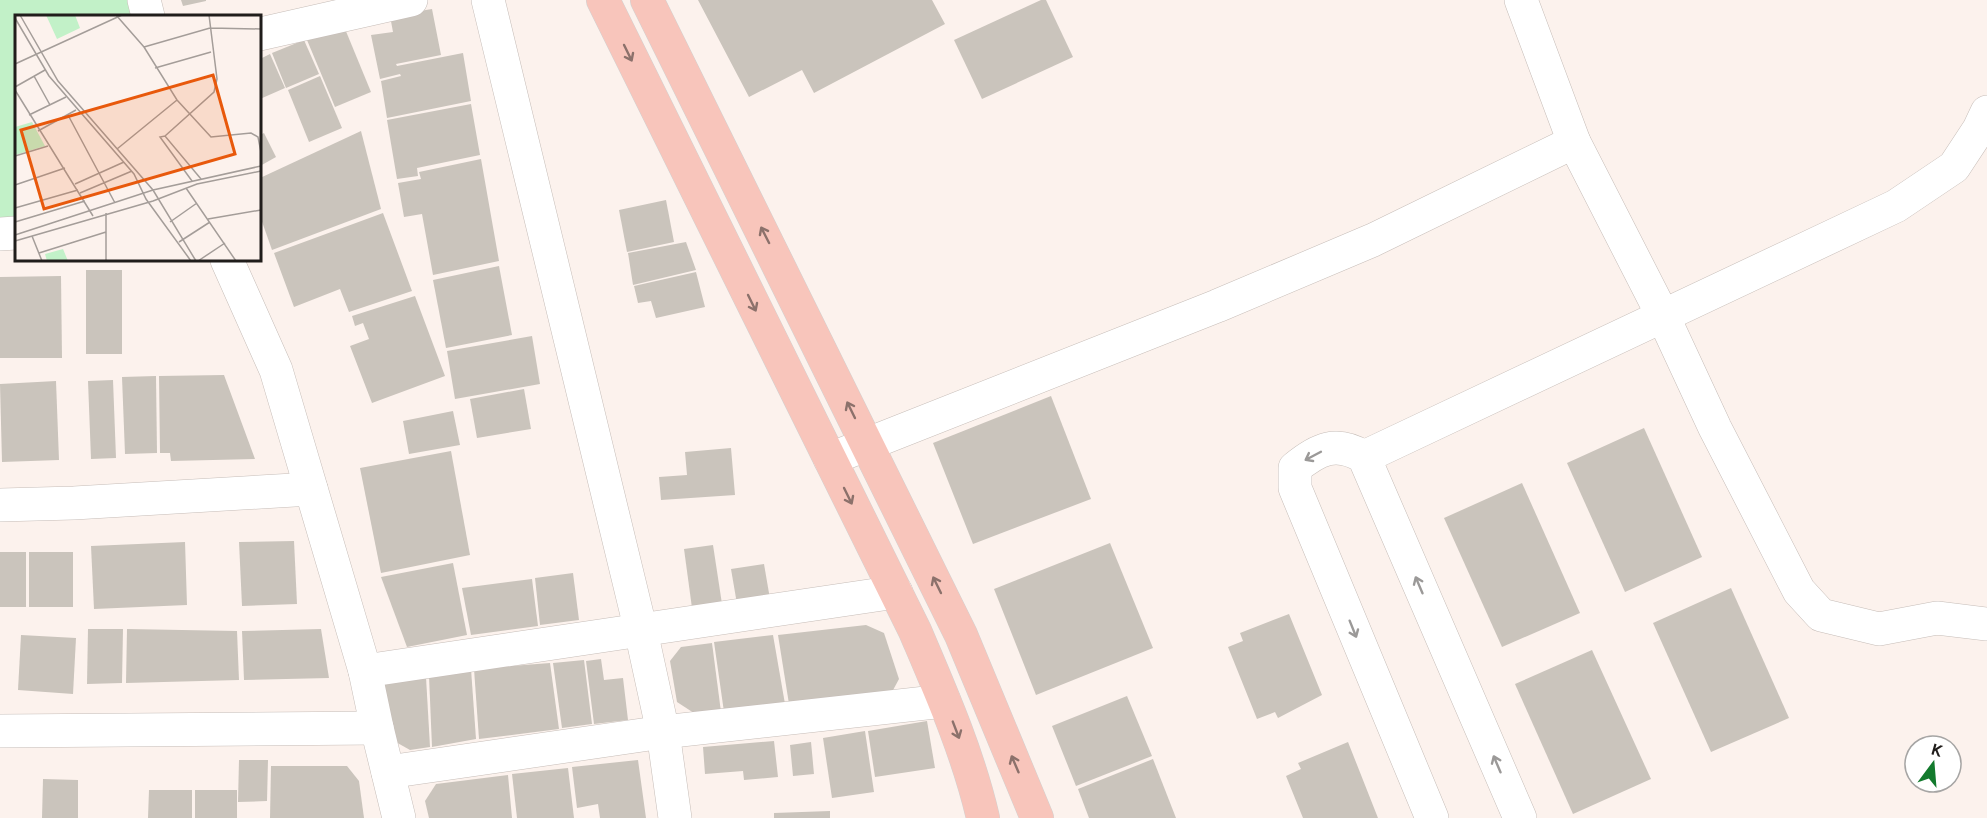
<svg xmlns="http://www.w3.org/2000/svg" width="1987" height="818" font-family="Figtree,sans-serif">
<rect width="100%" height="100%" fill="#fcf2ed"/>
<!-- green -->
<path fill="#c2f1c8" d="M0,0H131L134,16H16V220H0Z"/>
<!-- building -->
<g fill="#cac4bc">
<path d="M181,0H206V1L183,6Z"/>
<path d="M698,0H932L945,24L814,93L802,70L749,97Z"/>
<path d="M1041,0H1046L1073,57L982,99L954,40Z"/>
<path d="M432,9L441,55L396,64L397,66L463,53L471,101L387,118L381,81L401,76L400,74L380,79L371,35L393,32L390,16Z"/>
<path d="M343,24L371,92L335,107L307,40Z"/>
<path d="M304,40L319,74L286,88L272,53Z"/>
<path d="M270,54L285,88L260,99V59Z"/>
<path d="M320,76L342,128L309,142L288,90Z"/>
<path d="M471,104L480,155L417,168L418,176L397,179L387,120Z"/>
<path d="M361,131L381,209L272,250L260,216V178Z"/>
<path d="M264,133L276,157L260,166V135Z"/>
<path d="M481,159L499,261L433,275L422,214L404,217L398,183L421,179L419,172Z"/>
<path d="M666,200L674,242L627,252L619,210Z"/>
<path d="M383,213L412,291L349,312L340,289L294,307L274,253Z"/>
<path d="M686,242L696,270L633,285L628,253Z"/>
<path d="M499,266L512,335L446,348L433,280Z"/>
<rect x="86" y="270" width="36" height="84"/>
<path d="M696,272L705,307L656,318L651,301L638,303L634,286Z"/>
<path d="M61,276L62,358H0V277Z"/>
<path d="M415,296L445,376L372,403L350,346L369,339L363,323L355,326L352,316Z"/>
<path d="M532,336L540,384L455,399L447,351Z"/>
<path d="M224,375L255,459L171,461L170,453H160L159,376Z"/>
<path d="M156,376L157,453L125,454L122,377Z"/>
<path d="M113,380L116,458L91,459L88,381Z"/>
<path d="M56,381L59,460L2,462L0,384Z"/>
<path d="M524,389L531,429L477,438L470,399Z"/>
<path d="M1051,396L1091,499L973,544L933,443Z"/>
<path d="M453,411L460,445L409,454L403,421Z"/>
<path d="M1644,428L1702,557L1625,592L1567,463Z"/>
<path d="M731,448L735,495L661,500L659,477L687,475L685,452Z"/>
<path d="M451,451L470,555L381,573L360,468Z"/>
<path d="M1522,483L1580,613L1502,647L1444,518Z"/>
<path d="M294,541L297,604L242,606L239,542Z"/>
<path d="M185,542L187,605L94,609L91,546Z"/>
<path d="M1110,543L1153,648L1036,695L994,589Z"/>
<path d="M713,545L722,604L692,608L684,549Z"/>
<rect x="0" y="552" width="26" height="55"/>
<rect x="29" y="552" width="44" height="55"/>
<path d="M453,563L467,635L407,647L381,577Z"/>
<path d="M764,564L770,599L737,604L731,569Z"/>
<path d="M573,573L579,620L540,625L535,578Z"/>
<path d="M532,579L538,626L471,635L462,588Z"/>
<path d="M1731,588L1789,718L1711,752L1653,623Z"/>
<path d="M1289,614L1322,695L1278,718L1275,712L1257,719L1228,647L1243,641L1240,633Z"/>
<path d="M866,625L884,633L899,679L892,692L789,704L778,635Z"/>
<path d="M88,629H123L122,683L87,684Z"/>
<path d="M127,629L237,631L239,680L126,683Z"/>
<path d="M321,629L329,678L244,680L242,631Z"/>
<path d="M21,635L76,638L73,694L18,690Z"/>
<path d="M773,635L785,704L724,712L714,642Z"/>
<path d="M712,643L721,712L697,715L677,702L670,661L681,647Z"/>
<path d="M1592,650L1651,779L1573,814L1515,684Z"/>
<path d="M601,659L604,680L623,678L628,720L594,724L586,661Z"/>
<path d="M584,660L592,724L562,728L553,663Z"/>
<path d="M550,663L559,729L479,739L474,669Z"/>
<path d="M471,669L476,739L432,747L429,676Z"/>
<path d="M426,677L430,747L410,750L394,741L384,684Z"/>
<path d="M1127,696L1152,756L1076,786L1052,726Z"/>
<path d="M927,721L935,768L875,777L868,731Z"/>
<path d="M865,731L874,792L832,798L823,738Z"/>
<path d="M774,741L778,777L744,780L743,771L705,774L703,747Z"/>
<path d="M811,742L814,774L793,776L790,745Z"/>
<path d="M1348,742L1378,818H1303L1286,776L1301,769L1298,763Z"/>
<path d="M1153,759L1176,818H1089L1078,789Z"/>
<path d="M239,760H268L267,801L238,802Z"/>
<path d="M638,760L646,818H600L598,804L577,808L572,767Z"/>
<path d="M271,766H347L359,781L364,818H270Z"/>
<path d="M568,768L574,818H517L512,774Z"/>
<path d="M508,775L512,818H429L425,801L436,784Z"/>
<path d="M43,779L78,780V818H42Z"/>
<path d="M149,790H192V818H148Z"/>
<rect x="195" y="790" width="42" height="28"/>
<path d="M830,811V818H774V813Z"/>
</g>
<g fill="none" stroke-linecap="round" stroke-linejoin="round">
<!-- minor casing -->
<g stroke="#c6bdb8" stroke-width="34">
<g id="minor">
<path d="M144,0L148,16"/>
<path d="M488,0L641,631L663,732L675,818"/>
<path d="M1521,0L1574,142L1663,316L1715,428L1799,591L1821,615L1879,629L1937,618L1987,624"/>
<path d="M260,34L411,0"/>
<path d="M0,234L16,233"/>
<path d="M227,260L276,370L365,671L377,728L399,818"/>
<path d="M1364,457L1896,206L1954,167L1979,129L1987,112"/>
<path d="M830,459L1217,306L1373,240L1574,142"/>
<path d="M0,505L74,503L311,489"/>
<path d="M365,671L896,592"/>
<path d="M0,731L377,728"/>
<path d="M388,772L663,732L944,701"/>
<path d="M1432,818L1295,488V468C1318,449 1336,440 1364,457L1520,818"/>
</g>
</g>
<!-- major casing -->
<g stroke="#d2d2d1" stroke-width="34">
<g id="major">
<path d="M603,0L915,631C941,692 968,753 983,818"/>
<path d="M647,0L961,635L1037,818"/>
</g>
</g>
<!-- minor -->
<use href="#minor" stroke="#fff" stroke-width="33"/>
<!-- major -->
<use href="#major" stroke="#f8c5bb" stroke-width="33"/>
</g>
<!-- one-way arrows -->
<defs><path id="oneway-shaft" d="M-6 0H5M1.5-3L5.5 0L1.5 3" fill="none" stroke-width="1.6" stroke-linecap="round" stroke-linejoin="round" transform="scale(1.5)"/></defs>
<g stroke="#8c716b">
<use href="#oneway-shaft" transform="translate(628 53) rotate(64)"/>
<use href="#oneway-shaft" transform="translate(765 235) rotate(-117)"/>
<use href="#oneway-shaft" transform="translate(752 303) rotate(64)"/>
<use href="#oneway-shaft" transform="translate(851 410) rotate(-116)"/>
<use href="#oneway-shaft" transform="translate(848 496) rotate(64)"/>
<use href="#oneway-shaft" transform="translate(937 585) rotate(-116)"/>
<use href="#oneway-shaft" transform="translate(956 730) rotate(69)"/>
<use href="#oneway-shaft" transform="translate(1015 764) rotate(-113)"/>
</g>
<g stroke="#9b9998">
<use href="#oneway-shaft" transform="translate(1313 456) rotate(152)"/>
<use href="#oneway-shaft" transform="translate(1419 585) rotate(-113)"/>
<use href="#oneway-shaft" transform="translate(1353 629) rotate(68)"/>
<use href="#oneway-shaft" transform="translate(1497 764) rotate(-113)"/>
</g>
<!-- overview -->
<g transform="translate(15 15)">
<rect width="246" height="246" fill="#fcf2ed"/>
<path d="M31,0H60L65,13L42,24ZM17,107L30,131L0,140V112ZM48,234L53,246H32L30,239Z" fill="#c2f1c8"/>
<path fill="none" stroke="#a49d99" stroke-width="1.5" d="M5,0L43,66L138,175L181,246M101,0L129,32L162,85L196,122L236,118L243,122L246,137M0,3L34,61L119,159L131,184L176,246M129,32L195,13L246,14M0,49L107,0M140,53L196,37M19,61L35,90M0,72L30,55M0,75L78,201M14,100L51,82M53,100L100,188M23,116L61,95M150,121L199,77L202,64L194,0M102,134L162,85M0,141L33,131M177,166L145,122L150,121L186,164M60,169L109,147M0,170L50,153M171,173L221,246M65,178L117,156M0,193L63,175M91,198V246M193,204L246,195M0,207L70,186M155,207L182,188M0,220L138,175L246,151M17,221L27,246M0,226L138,186L182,169L246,156M164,227L195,207M24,238L91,217M183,246L210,228"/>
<path fill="#e8590c" fill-opacity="0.15" stroke="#e8590c" stroke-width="3" d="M198,60L220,139L29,194L6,115Z"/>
<rect width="246" height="246" fill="none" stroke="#201d1b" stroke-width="3"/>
</g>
<!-- north arrow -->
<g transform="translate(1933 764) rotate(16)"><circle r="28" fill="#ffffff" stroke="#a6a5a4" stroke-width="1.5"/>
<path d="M0-4.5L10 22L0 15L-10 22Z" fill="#137a2d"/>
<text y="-9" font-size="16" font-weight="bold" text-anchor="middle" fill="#201d1b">K</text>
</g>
</svg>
